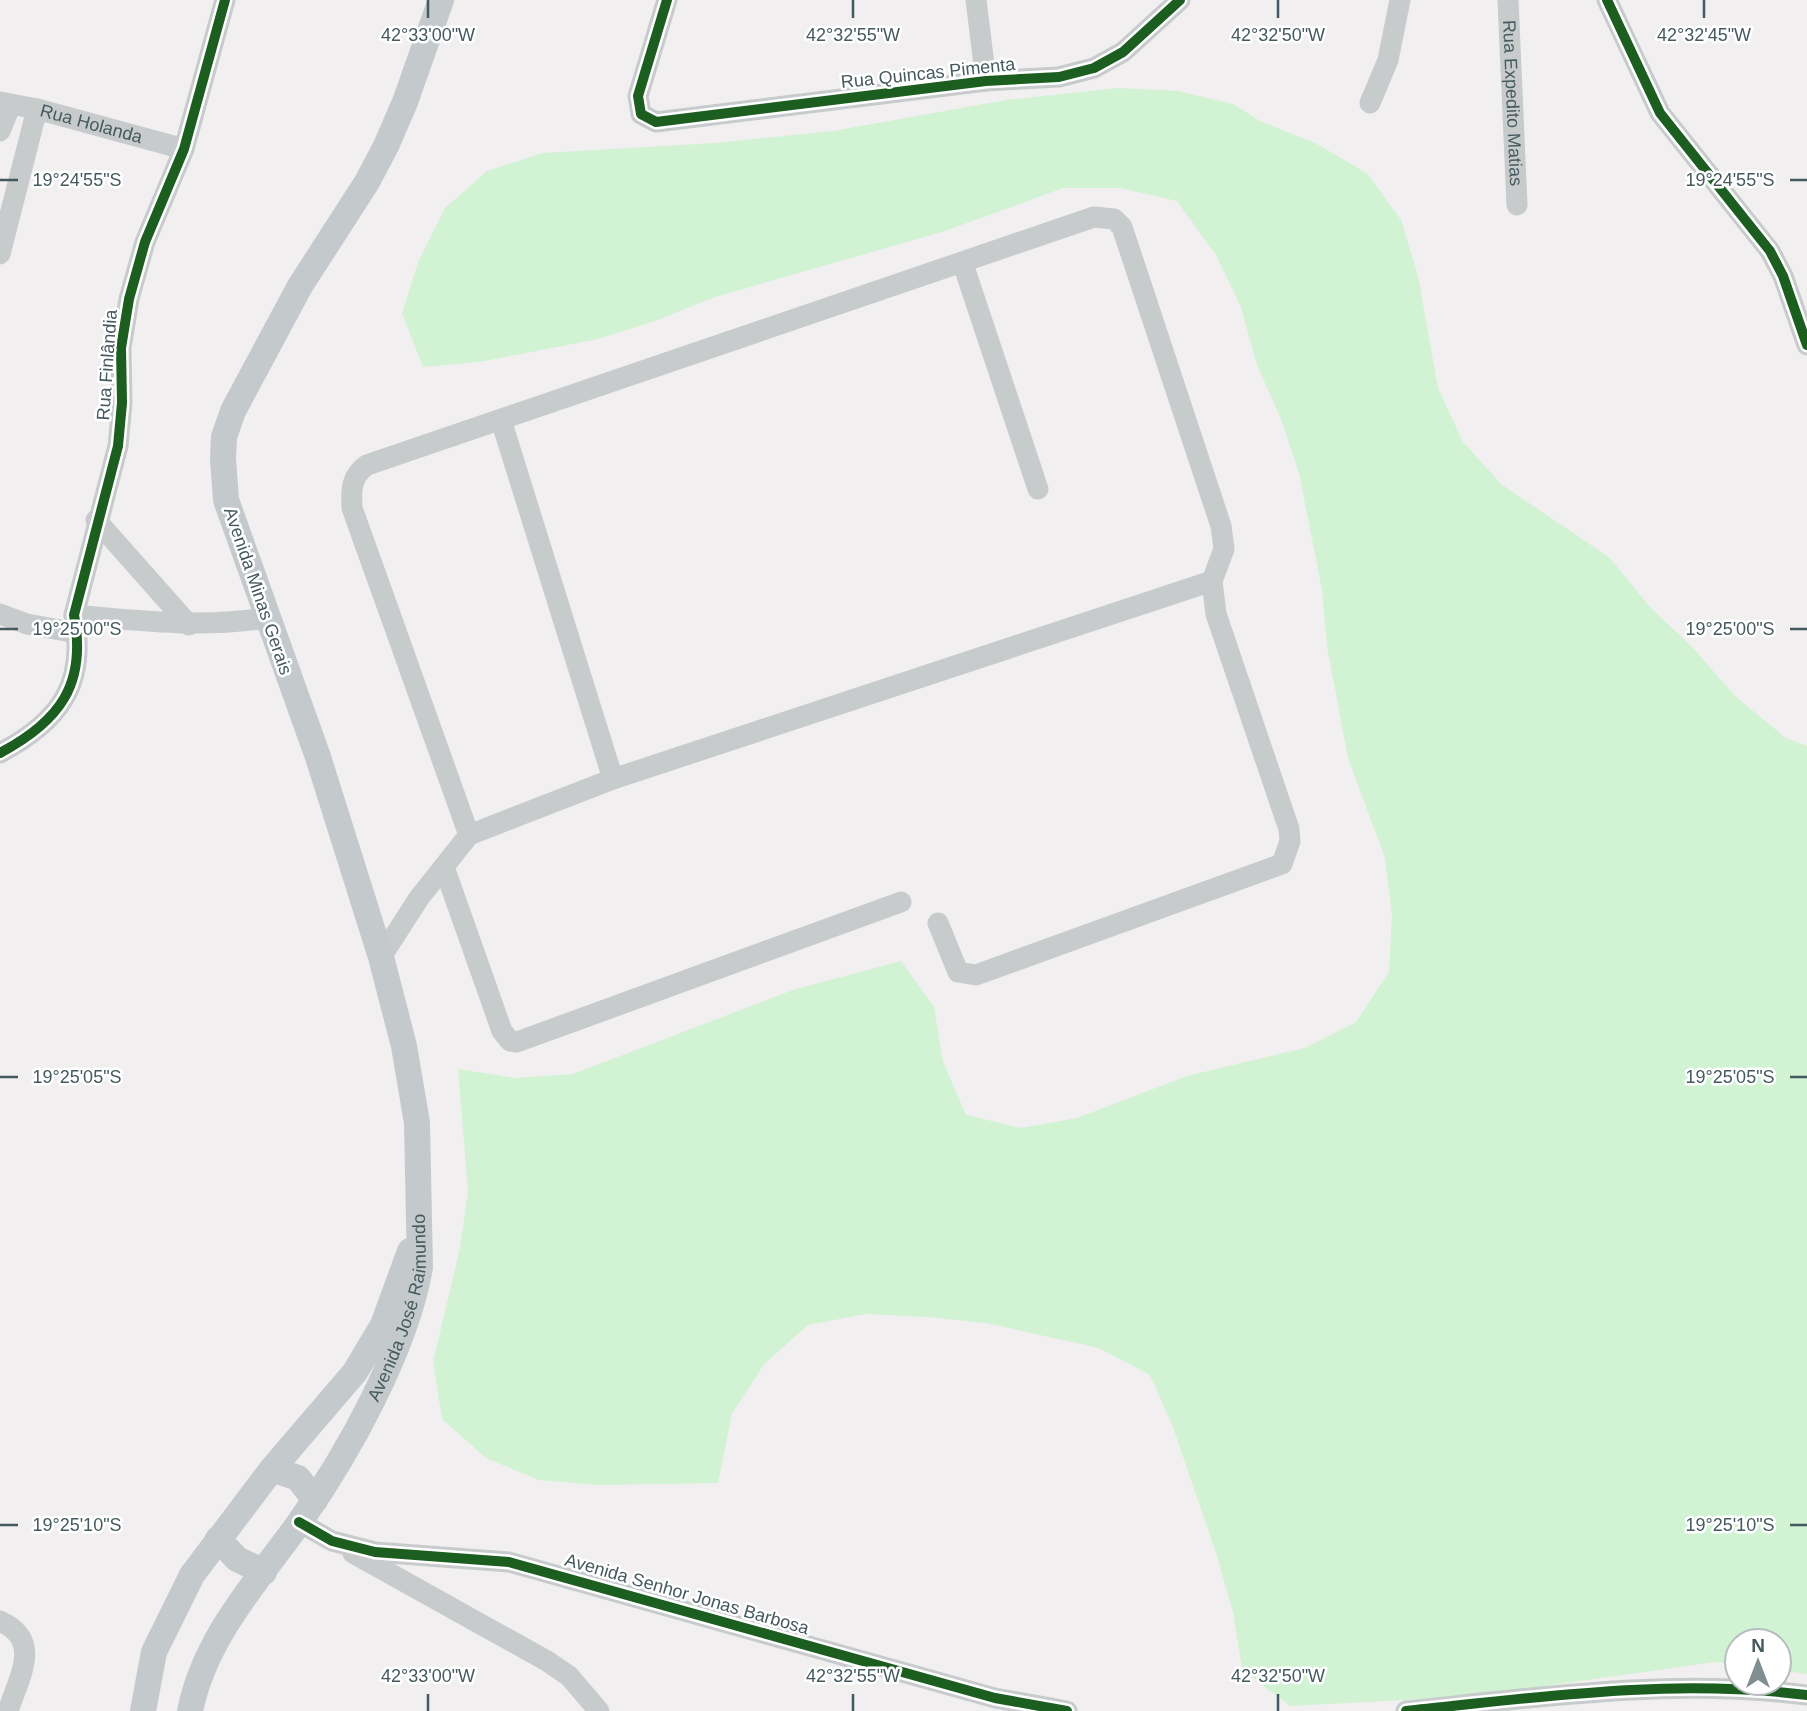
<svg xmlns="http://www.w3.org/2000/svg" width="1807" height="1711" font-family="Helvetica,sans-serif">
<rect width="100%" height="100%" fill="#f1eff0"/>
<!-- green -->
<path fill="#d2f2d4" d="M1118,88L1178,91L1233,104L1260,121L1317,144L1368,174L1401,220L1418,276L1438,388L1463,442L1501,484L1610,558L1649,606L1693,648L1735,696L1786,738L1807,746V1674L1779,1670V1641H1737V1664L1715,1662L1464,1697L1290,1706L1242,1669L1233,1612L1217,1556L1173,1427L1150,1375L1099,1348L986,1323L927,1317L866,1314L808,1325L764,1364L732,1414L718,1483L596,1485L539,1480L486,1458L442,1419L433,1362L460,1248L468,1191L458,1069L515,1078L573,1074L793,990L901,961L934,1007L943,1062L966,1115L1021,1128L1077,1118L1187,1076L1305,1048L1356,1022L1389,972L1392,915L1385,858L1348,758L1327,646L1322,590L1299,473L1281,419L1257,365L1241,307L1216,255L1177,201L1120,188H1063L945,231L712,298L658,320L598,339L479,362L423,367L402,313L419,260L445,208L487,171L543,153L715,143L833,131L1006,100Z"/>
<g fill="none" stroke-linecap="round" stroke-linejoin="round">
<!-- minor -->
<g stroke="#c7cbcc" stroke-width="21">
<path d="M667,0L638,96L641,114L656,122L986,81L1059,77L1094,68L1123,52L1180,0"/>
<path d="M976,0L986,81"/>
<path id="s1" d="M1508,0L1517,205"/>
<path d="M1607,0L1660,113L1770,251L1783,276L1807,345"/>
<path id="s2" d="M0,102L37,109L184,149"/>
<path d="M1370,103L1388,60L1400,0"/>
<path d="M0,131L11,104"/>
<path d="M0,254L37,109"/>
<path d="M963,264L1038,489"/>
<path d="M501,420L613,779"/>
<path d="M96,520L189,625"/>
<path d="M0,614L27,624L77,633"/>
<path d="M74,615C140,621 201,628 266,618"/>
<path d="M0,753C60,721 87,684 74,615L118,446L122,403L121,348L129,299L145,242L184,149L225,0"/>
<path d="M469,835L352,508C351,490 351,476 367,465L1094,217L1114,219L1122,227L1221,526L1224,549L1212,581L1216,614L1289,829L1290,841L1282,864L976,975L958,972L938,923"/>
<path d="M444,867L502,1031L510,1041L517,1042L901,902"/>
<path d="M381,957L419,898L469,835L613,779L1212,581"/>
<path d="M299,1522L332,1541L375,1552L509,1562L995,1698L1067,1711"/>
<path d="M353,1553L547,1661L569,1676L599,1711"/>
<path d="M0,1621C43,1640 19,1677 8,1711"/>
<path d="M1406,1711C1540,1697 1672,1678 1807,1695"/>
</g>
<!-- major -->
<g stroke="#c4cacc" stroke-width="26">
<path d="M272,1469L298,1478L315,1500"/>
<path d="M218,1539L237,1559L264,1572"/>
<path d="M143,1711L154,1652L192,1575L272,1469L355,1372L383,1325L410,1251"/>
<path id="s3" d="M190,1711C205,1637 256,1583 299,1523C348,1454 405,1351 420,1268L417,1123L404,1046L381,957L318,757L226,500L223,459L224,437L233,411L300,286L367,182L386,146L405,102L441,0"/>
</g>
<!-- cycleway casing -->
<g stroke="#fff" stroke-width="15">
<g id="cycleway">
<path d="M667,0L638,96L641,114L656,122L986,81L1059,77L1094,68L1123,52L1180,0"/>
<path d="M1607,0L1660,113L1770,251L1783,276L1807,345"/>
<path d="M0,753C60,721 87,684 74,615L118,446L122,403L121,348L129,299L145,242L184,149L225,0"/>
<path d="M299,1522L332,1541L375,1552L509,1562L995,1698L1067,1711"/>
<path d="M1406,1711C1540,1697 1672,1678 1807,1695"/>
</g>
</g>
<!-- cycleway -->
<use href="#cycleway" stroke="#1b5e20" stroke-width="10"/>
</g>
<!-- ticks -->
<path fill="none" stroke="#455a5e" stroke-width="2.5" d="M428,0V18M853,0V18M1278,0V18M1704,0V18M0,180H18M1790,180H1807M0,629H18M1790,629H1807M0,1077H18M1790,1077H1807M0,1525H18M1790,1525H1807M428,1694V1711M853,1694V1711M1278,1694V1711"/>
<g text-anchor="middle" dominant-baseline="central" stroke-width="5" stroke-linejoin="round" paint-order="stroke">
<!-- street labels -->
<g font-size="18" fill="#455a5e" stroke="#fff">
<text transform="translate(928 73) rotate(-6)">Rua Quincas Pimenta</text>
<text stroke="none"><textPath href="#s1" startOffset="103">Rua Expedito Matias</textPath></text>
<text stroke="none"><textPath href="#s2" startOffset="94">Rua Holanda</textPath></text>
<text transform="translate(107 365) rotate(-86)">Rua Finlândia</text>
<text transform="translate(258 591) rotate(71)">Avenida Minas Gerais</text>
<text stroke="none"><textPath href="#s3" startOffset="460">Avenida José Raimundo</textPath></text>
<text transform="translate(687 1594) rotate(16)">Avenida Senhor Jonas Barbosa</text>
</g>
</g>
<g font-size="18" text-anchor="middle" fill="#455a5e" stroke="#fff" stroke-width="5" stroke-linejoin="round" paint-order="stroke">
<text x="428" y="41">42°33'00"W</text>
<text x="853" y="41">42°32'55"W</text>
<text x="1278" y="41">42°32'50"W</text>
<text x="1704" y="41">42°32'45"W</text>
<text x="77" y="186">19°24'55"S</text>
<text x="1730" y="186">19°24'55"S</text>
<text x="77" y="635">19°25'00"S</text>
<text x="1730" y="635">19°25'00"S</text>
<text x="77" y="1083">19°25'05"S</text>
<text x="1730" y="1083">19°25'05"S</text>
<text x="77" y="1531">19°25'10"S</text>
<text x="1730" y="1531">19°25'10"S</text>
<text x="428" y="1682">42°33'00"W</text>
<text x="853" y="1682">42°32'55"W</text>
<text x="1278" y="1682">42°32'50"W</text>
</g>
<!-- north arrow -->
<g transform="translate(1758 1662)"><circle r="33" fill="#ffffff" stroke="#b5bdbf" stroke-width="2"/>
<path d="M0-5L12 26L0 18L-12 26Z" fill="#818e91"/>
<text y="-10" font-size="19" font-weight="bold" text-anchor="middle" fill="#455a5e">N</text>
</g>
</svg>
